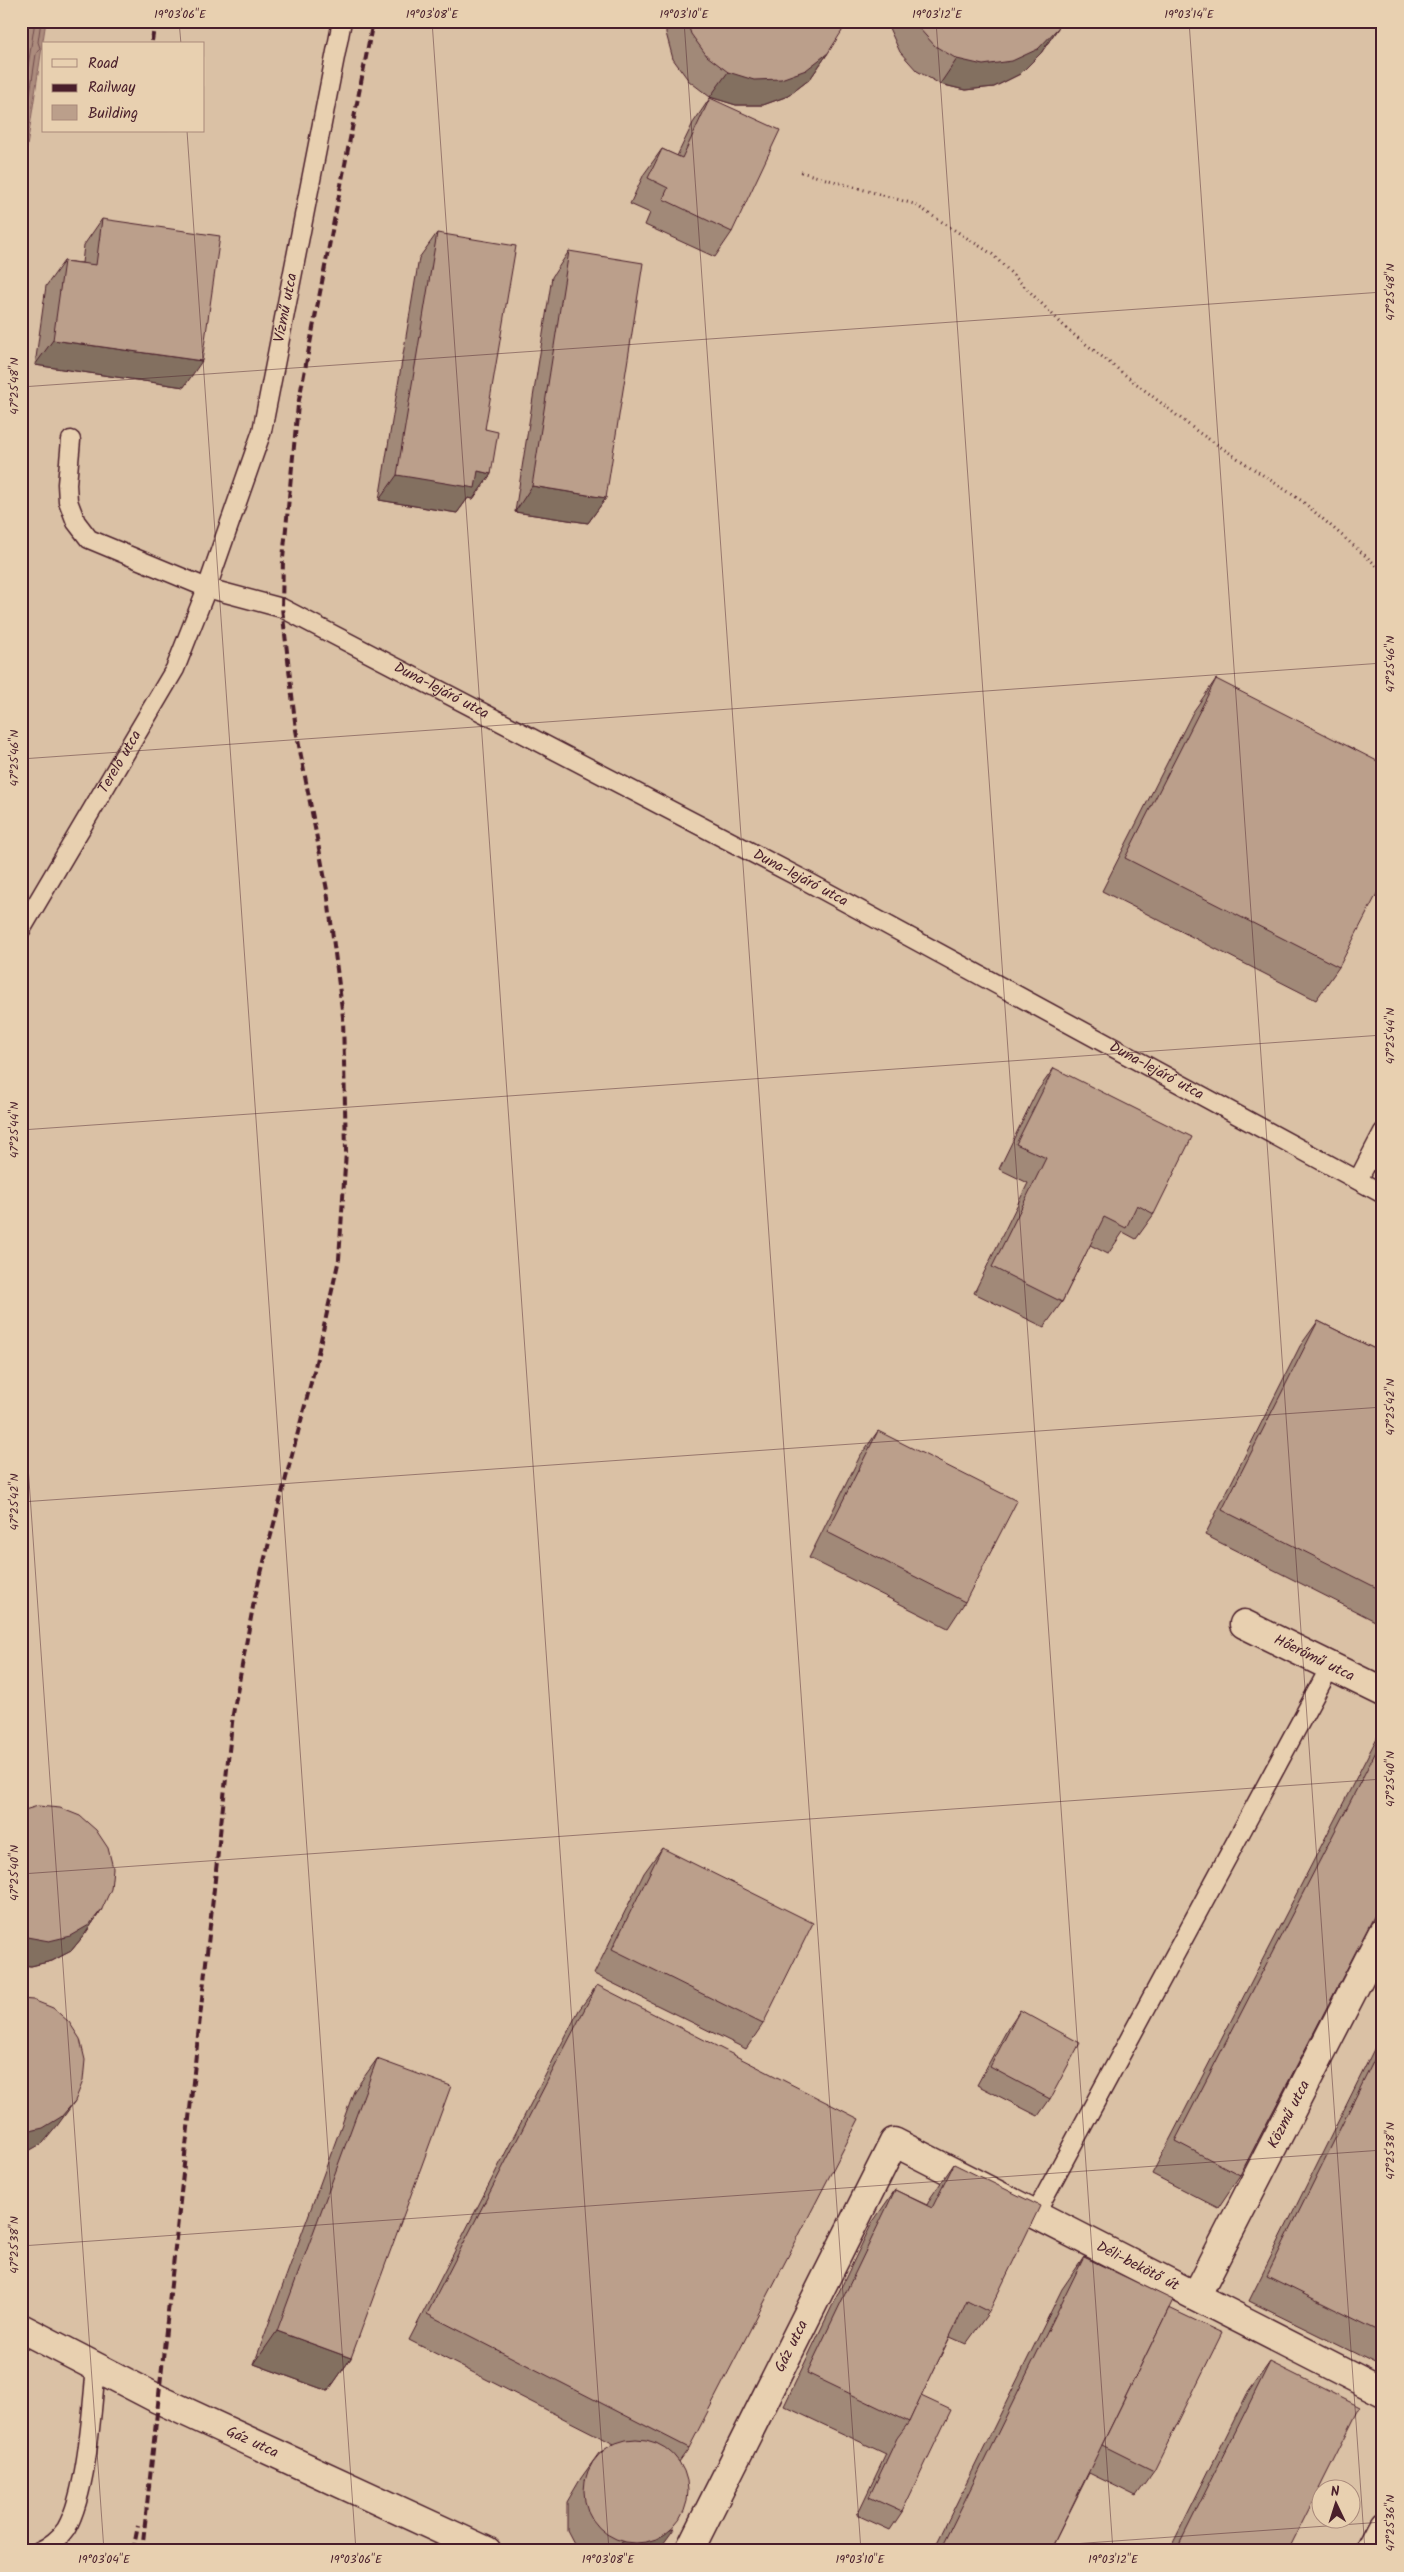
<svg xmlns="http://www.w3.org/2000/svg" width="1404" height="2572" font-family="Kalam,sans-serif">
<rect width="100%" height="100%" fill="#e8d0b0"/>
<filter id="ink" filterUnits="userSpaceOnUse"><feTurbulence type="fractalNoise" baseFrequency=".02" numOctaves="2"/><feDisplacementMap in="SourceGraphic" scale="10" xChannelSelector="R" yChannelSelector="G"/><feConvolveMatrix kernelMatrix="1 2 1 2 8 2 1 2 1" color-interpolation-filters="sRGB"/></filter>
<g filter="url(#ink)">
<!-- built -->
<path fill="#dac1a5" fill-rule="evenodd" d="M46,21H1383V2551H21V186ZM44,44H204V131H44ZM1322,2490H1352V2520H1322Z"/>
<!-- water -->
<path fill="#ac8c7d" stroke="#85605c" d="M21,21H46L21,186Z"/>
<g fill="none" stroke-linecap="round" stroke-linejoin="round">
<!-- shore -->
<g stroke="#714b4c" stroke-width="1">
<path d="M21,111L35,21"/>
<path d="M21,153L36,54L40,48L38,42L41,21"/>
</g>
<!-- service casing -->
<g stroke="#4a1f2b" stroke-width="21">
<g id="service">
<path id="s1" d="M71,440L67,484L68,501L76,522L89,539L207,588L282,608L810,883L1383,1194"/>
<path id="s2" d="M21,930L175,669L207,588L262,431L342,21"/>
<path d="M1358,1180L1383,1132"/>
<path d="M1035,2214L1330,1667"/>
<path d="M39,2551C49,2547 60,2538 66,2529C87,2493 92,2409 96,2366"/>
</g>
</g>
<!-- minor casing -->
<g stroke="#4a1f2b" stroke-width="31">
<g id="minor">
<path id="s3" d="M1244,1624L1383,1692"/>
<path id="s4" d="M1196,2296L1383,1932"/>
<path id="s5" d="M21,2328L158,2399L487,2551"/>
<path id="s6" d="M689,2551L894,2142L1383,2392"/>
<path d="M1370,2551L1383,2526"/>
</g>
</g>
<!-- path -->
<path stroke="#4a1f2b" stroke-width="3" stroke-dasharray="1 4" stroke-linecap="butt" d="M801,172L914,204L992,254L1068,330L1198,432L1302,501L1383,571"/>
<!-- service -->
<use href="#service" stroke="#e8d0b0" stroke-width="18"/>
<!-- minor -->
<use href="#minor" stroke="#e8d0b0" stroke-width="28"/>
<!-- rail -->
<g stroke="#4a1f2b" stroke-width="4" stroke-dasharray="8 4" stroke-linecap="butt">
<path d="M152,41L155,21"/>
<path d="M133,2551L138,2526"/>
<path d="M142,2551L233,1714L255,1596L314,1371L339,1259L346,1151L343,1017L327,890L296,730L282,608L283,559L298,405L373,21"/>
</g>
</g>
<!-- wall -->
<g fill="#a18978" stroke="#4a1f2b">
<path d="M666,21H844L828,53L810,79L788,96L763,105H736L710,97L689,81L673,59L666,33Z"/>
<path d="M888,21H1061L1058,28L1041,53L1020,74L994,87L965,90L940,84L917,71L900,52L889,28Z"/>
<path d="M710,98L732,232L715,257L645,225L650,213L630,204L644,174L662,149L677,156L693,123Z"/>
<path d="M102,219L184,387L35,365L46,286L64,261L82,263L84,245Z"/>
<path d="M437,233L485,429L491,474L473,499L468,498L457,513L379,500L419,258Z"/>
<path d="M569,251L606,498L588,523L515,512L552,277Z"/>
<path d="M1216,679L1339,967L1316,1000L1102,891L1193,712Z"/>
<path d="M1054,1068L1154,1214L1136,1239L1123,1232L1108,1254L1090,1245L1062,1302L1044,1327L974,1293L1028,1183L999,1169L1036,1093Z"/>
<path d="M1318,1321L1383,1353V1625L1205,1535L1300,1346Z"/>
<path d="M878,1431L965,1602L948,1628L809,1558L860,1456Z"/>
<path d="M1383,1726V1899L1240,2175L1218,2208L1152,2174Z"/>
<path d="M21,1811L102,1909L85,1934L71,1951L52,1961L31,1966L21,1965Z"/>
<path d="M662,1848L763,2024L746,2049L594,1974L644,1873Z"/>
<path d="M597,1985L689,2448L679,2462L658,2551H578L567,2530V2502L581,2478L599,2453L614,2444L409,2340L579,2010Z"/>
<path d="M1020,2010L1050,2099L1038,2116L977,2085L1008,2028Z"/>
<path d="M1383,2031V2367L1249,2301Z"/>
<path d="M377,2059L351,2358L328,2391L254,2364L354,2091Z"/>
<path d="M954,2164L989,2312L966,2344L950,2337L921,2396L902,2512L890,2530L857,2515L886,2454L784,2406L872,2223L895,2190L927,2205L931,2197Z"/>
<path d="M1084,2257L1169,2308L1154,2471L1136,2496L1089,2473L1050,2551H933L1062,2289Z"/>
<path d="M1270,2362L1288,2551H1169L1247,2394Z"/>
</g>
<!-- shaded-wall -->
<g fill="#836f61" stroke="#4a1f2b">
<path d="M1058,28L1041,53L1020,74L994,87L965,90L940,84L957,59Z"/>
<path d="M828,53L810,79L788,96L763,105H736L710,97L728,72Z"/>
<path d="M53,340L202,361L184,387L35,365Z"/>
<path d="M478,471L491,474L473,499L468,498L457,513L379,500L397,475Z"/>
<path d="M532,486L606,498L588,523L515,512Z"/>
<path d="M102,1909L85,1934L71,1951L52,1961L31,1966L21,1965V1945L27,1937Z"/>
<path d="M75,2101L57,2126L43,2143L25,2153L21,2154V2133Z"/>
<path d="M277,2331L351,2358L328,2391L254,2364Z"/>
<path d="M674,2529L658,2551H616L622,2542Z"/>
</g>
<!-- building -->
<g fill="#bb9f8b" stroke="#4a1f2b">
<path d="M687,21H844L842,31L828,53L806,70L781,79L754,80L728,72L707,56L691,34Z"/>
<path d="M915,21H1061L1058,28L1038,49L1012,61L983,65L957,59L935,46L917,26Z"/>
<path d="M710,98L780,130L732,232L663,199L668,188L648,178L662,149L682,158Z"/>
<path d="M102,219L220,236L202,361L53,340L64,261L96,265Z"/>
<path d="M437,233L516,246L485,429L498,432L491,474L478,471L475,488L397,475Z"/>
<path d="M569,251L643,263L606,498L532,486Z"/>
<path d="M1216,679L1383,764V882L1339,967L1125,858Z"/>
<path d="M1054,1068L1192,1137L1154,1214L1137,1205L1126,1228L1104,1217L1062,1302L992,1267L1046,1158L1016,1144Z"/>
<path d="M1318,1321L1383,1353V1591L1222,1510Z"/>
<path d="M878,1431L1017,1501L965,1602L827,1532Z"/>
<path d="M1383,1738V1899L1240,2175L1175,2141Z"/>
<path d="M38,1806L60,1808L80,1816L96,1830L108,1848L113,1868L111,1889L102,1909L89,1925L70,1936L49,1941L27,1937L21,1935V1811Z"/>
<path d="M662,1848L813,1923L763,2024L612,1949Z"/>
<path d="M597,1985L859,2119L689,2448L427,2314Z"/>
<path d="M21,1999L33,2000L53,2008L69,2022L80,2039L85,2060L83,2081L75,2101L61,2117L43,2128L22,2133Z"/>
<path d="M1020,2010L1080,2043L1050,2099L990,2067Z"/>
<path d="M1383,2042V2333L1267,2276Z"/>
<path d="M377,2059L451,2086L351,2358L277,2331Z"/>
<path d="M954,2164L1040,2206L989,2312L967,2301L909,2422L807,2373L895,2190L932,2208Z"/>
<path d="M1084,2257L1173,2300L1050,2551H940Z"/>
<path d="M1169,2308L1222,2333L1154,2471L1102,2445Z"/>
<path d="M1270,2362L1360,2407L1288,2551H1176Z"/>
<path d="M921,2396L951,2410L902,2512L869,2497L897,2438L909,2422Z"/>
<circle cx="636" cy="2491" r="52"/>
</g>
</g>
<!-- ticks -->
<path fill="none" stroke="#4a1f2b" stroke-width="1" stroke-opacity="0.45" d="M179,21L181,44M432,21L609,2551M684,21L861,2551M936,21L1113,2551M1189,21L1365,2551M187,131L356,2551M21,387L1383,292M21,759L1383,663M21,1130L1383,1035M21,1366L104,2551M21,1502L1383,1407M21,1874L1383,1779M21,2246L1383,2150M974,2551L1383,2522"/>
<g text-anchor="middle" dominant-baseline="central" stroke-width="4" stroke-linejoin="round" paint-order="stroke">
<!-- street labels -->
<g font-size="15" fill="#4a1f2b" stroke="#e8d0b0">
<text stroke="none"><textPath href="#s2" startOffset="682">Vízmű utca</textPath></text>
<text stroke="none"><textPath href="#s1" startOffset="490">Duna-lejáró utca</textPath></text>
<text stroke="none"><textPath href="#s2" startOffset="195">Terelő utca</textPath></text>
<text stroke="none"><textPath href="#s1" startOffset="895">Duna-lejáró utca</textPath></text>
<text stroke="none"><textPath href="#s1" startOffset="1300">Duna-lejáró utca</textPath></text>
<text stroke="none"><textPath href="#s3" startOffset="78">Hőerőmű utca</textPath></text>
<text stroke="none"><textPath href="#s4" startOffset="204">Közmű utca</textPath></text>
<text stroke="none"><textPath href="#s6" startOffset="731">Déli-bekötő út</textPath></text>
<text stroke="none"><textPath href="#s6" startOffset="229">Gáz utca</textPath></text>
<text stroke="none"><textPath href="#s5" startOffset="258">Gáz utca</textPath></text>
</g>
</g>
<!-- margin -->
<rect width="1404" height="2572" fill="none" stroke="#e8d0b0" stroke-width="55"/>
<!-- legend -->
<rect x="42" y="42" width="162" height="90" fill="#e8d0b0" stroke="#a9897b"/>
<rect x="52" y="59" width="25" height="8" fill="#e8d0b0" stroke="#a9897b"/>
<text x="88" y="68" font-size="15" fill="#4a1f2b">Road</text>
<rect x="52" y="84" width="25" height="8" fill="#4a1f2b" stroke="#a9897b"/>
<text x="88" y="92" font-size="15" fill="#4a1f2b">Railway</text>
<rect x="52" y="105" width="25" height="15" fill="#bb9f8b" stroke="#a9897b"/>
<text x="88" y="118" font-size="15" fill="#4a1f2b">Building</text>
<!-- north arrow -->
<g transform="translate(1336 2504) rotate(356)"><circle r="24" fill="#e8d0b0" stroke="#a9897b"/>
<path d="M0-4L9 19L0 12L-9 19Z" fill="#4a1f2b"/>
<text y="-8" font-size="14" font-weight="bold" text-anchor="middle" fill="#4a1f2b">N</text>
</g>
<rect x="28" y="28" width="1348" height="2516" fill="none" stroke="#4a1f2b" stroke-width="2"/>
<g font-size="12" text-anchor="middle" fill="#4a1f2b">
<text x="180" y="18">19°03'06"E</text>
<text x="432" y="18">19°03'08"E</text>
<text x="684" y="18">19°03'10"E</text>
<text x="937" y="18">19°03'12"E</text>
<text x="1189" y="18">19°03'14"E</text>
<text transform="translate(1390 292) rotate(-90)" y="4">47°25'48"N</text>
<text transform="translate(14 386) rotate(-90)" y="4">47°25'48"N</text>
<text transform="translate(1390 664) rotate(-90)" y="4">47°25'46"N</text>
<text transform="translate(14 758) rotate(-90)" y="4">47°25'46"N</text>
<text transform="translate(1390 1036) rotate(-90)" y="4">47°25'44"N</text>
<text transform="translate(14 1130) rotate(-90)" y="4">47°25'44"N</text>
<text transform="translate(1390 1407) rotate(-90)" y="4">47°25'42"N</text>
<text transform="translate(14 1502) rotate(-90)" y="4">47°25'42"N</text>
<text transform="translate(1390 1779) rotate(-90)" y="4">47°25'40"N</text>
<text transform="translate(14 1873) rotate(-90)" y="4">47°25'40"N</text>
<text transform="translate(1390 2151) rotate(-90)" y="4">47°25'38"N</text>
<text transform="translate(14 2245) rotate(-90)" y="4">47°25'38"N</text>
<text transform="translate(1390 2523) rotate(-90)" y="4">47°25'36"N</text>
<text x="104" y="2563">19°03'04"E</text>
<text x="356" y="2563">19°03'06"E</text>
<text x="608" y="2563">19°03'08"E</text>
<text x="860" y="2563">19°03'10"E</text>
<text x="1113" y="2563">19°03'12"E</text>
</g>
</svg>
